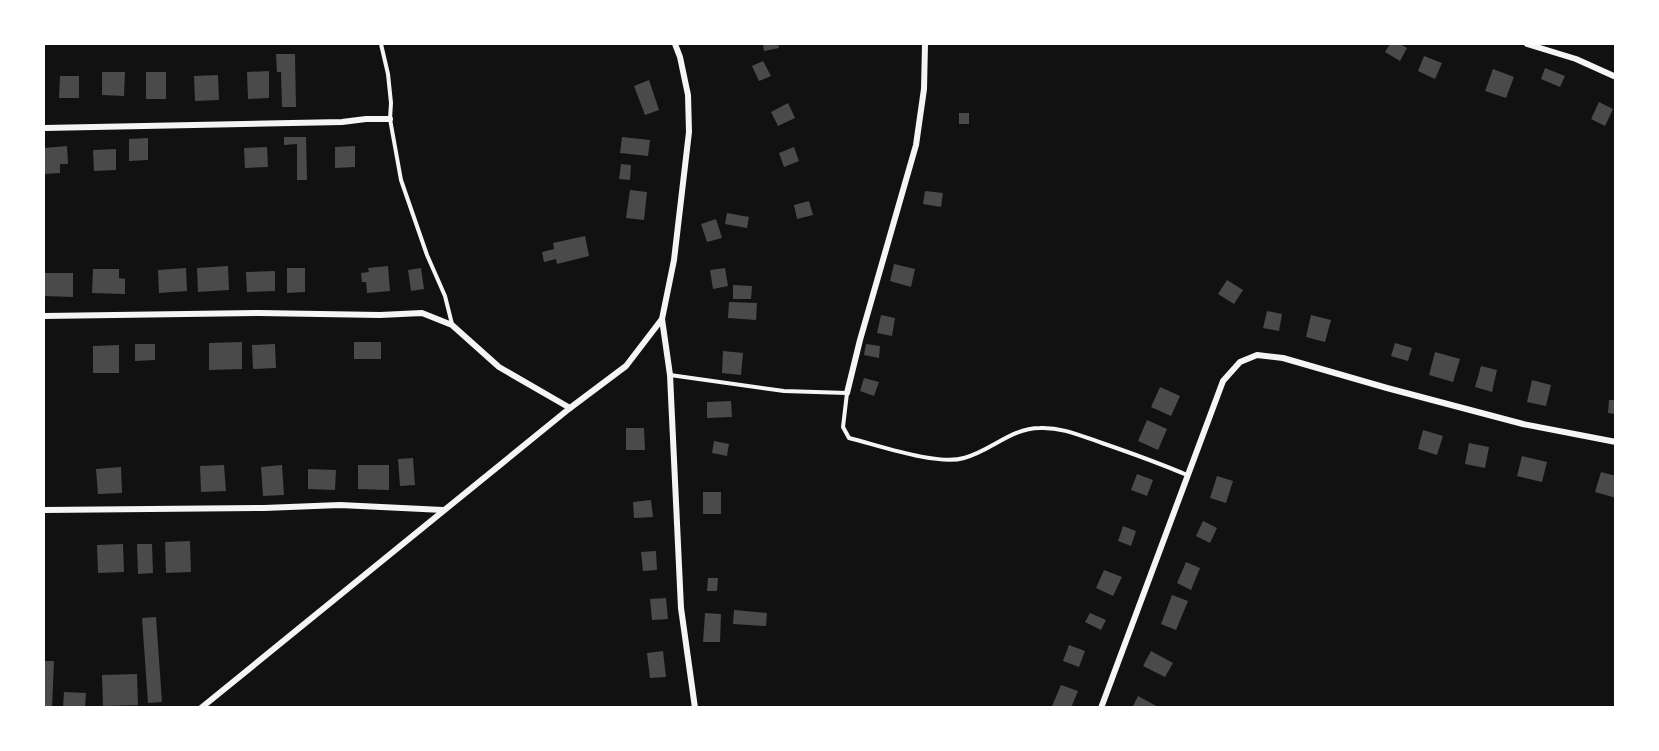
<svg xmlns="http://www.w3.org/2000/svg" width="1659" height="751" font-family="Raleway,sans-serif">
<rect width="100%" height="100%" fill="#111"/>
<!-- building -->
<g fill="#4a4a4a">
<path d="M763,44H778L779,48L764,51Z"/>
<path d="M1390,44H1400L1407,48L1400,61L1385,52Z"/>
<path d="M276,54H295L296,107H282L281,72H277Z"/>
<path d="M1424,56L1442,63L1435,79L1418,71Z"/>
<path d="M763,61L771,76L759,81L752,66Z"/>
<path d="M1545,68L1565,76L1560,87L1541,79Z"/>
<path d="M1493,69L1514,77L1506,98L1485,91Z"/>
<path d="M269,71V98L248,99L247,72Z"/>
<path d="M102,72H125L124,96L102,95Z"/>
<rect x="146" y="72" width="20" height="27"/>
<path d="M218,75L219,100L195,101L194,76Z"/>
<path d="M60,76H79V98H59Z"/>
<path d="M649,80L659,110L645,115L634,86Z"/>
<path d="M1599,102L1613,109L1605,126L1591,119Z"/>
<path d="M788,103L795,118L778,126L771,112Z"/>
<rect x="959" y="113" width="10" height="11"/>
<path d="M284,137H306L307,180H297V144L284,145Z"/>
<path d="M622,137L650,140L648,156L620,153Z"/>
<path d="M148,138V160L129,161V139Z"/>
<path d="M67,146L68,164H60V173L44,174V148Z"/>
<path d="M355,146V167L335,168V147Z"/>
<path d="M267,147L268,167L245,168L244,148Z"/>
<path d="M794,147L799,161L784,167L779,153Z"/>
<path d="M116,149V170L94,171L93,150Z"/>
<path d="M621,164L631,165L630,180L619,179Z"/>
<path d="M630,190L647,192L644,220L626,218Z"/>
<path d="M925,191L943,193L941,207L923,204Z"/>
<path d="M809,201L813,215L797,219L794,205Z"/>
<path d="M727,213L749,217L747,228L725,224Z"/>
<path d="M716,219L722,238L707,242L701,224Z"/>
<path d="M585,236L589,256L557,264L556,259L544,262L542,252L554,249L553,243Z"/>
<path d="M894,264L915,269L911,287L890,281Z"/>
<path d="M228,266L229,290L198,292L197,268Z"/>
<path d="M388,266L390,291L367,293L366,282H362L361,273L369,272L368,268Z"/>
<path d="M186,268L187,291L159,293L158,270Z"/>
<path d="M287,268H305V292L287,293Z"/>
<path d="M421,268L424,289L411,291L408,270Z"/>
<path d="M725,268L728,286L713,289L710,270Z"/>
<path d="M93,269H119V278L125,279V294L92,293Z"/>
<path d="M275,271V291L247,292L246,272Z"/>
<path d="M44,273H73V297L44,296Z"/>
<path d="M1227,280L1243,290L1234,304L1218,294Z"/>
<path d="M733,285L752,286L751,299H733Z"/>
<path d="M729,302L757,303L756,320L728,318Z"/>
<path d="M1267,311L1282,314L1279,331L1263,328Z"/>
<path d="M881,315L895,318L892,336L877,333Z"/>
<path d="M1311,315L1331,320L1325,342L1306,337Z"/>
<path d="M242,342V369L209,370V343Z"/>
<rect x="354" y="342" width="27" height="17"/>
<path d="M1395,343L1412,348L1408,361L1391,356Z"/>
<path d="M135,344H155V360L135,361Z"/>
<path d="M275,344L276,368L253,369L252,345Z"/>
<path d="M866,344L880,346L879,358L864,355Z"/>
<path d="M119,345V373H93V346Z"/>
<path d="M723,351L743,353L741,375L722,373Z"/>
<path d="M1435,352L1460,359L1453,382L1429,375Z"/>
<path d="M1481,366L1497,370L1492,392L1475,387Z"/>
<path d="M864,378L879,382L874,396L860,391Z"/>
<path d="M1532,380L1551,385L1546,406L1527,402Z"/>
<path d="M1160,387L1180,396L1171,416L1151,407Z"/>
<path d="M1609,400H1616V414L1608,413Z"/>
<path d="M731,401L732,417L707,418V402Z"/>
<path d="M1147,420L1167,429L1158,450L1138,441Z"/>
<path d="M626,428H644L645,450H626Z"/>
<path d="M1423,430L1443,436L1437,455L1418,449Z"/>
<path d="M714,441L729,444L727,456L712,453Z"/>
<path d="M1469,443L1489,447L1485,468L1465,464Z"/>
<path d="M1522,456L1547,462L1542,482L1517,476Z"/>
<path d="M413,458L415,485L400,486L398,459Z"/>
<path d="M224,465L226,491L201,492L200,466Z"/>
<path d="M282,465L284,495L263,496L261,467Z"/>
<path d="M358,465H389V490L358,489Z"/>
<path d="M121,467L122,493L98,494L96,469Z"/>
<path d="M308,469L336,470L335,490L308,489Z"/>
<path d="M1601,472L1616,476V498L1595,492Z"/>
<path d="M1137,474L1153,480L1147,496L1131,490Z"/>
<path d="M1217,476L1233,481L1226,503L1210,498Z"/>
<rect x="703" y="492" width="18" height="22"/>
<path d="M651,500L653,517L634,518L633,502Z"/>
<path d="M1203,521L1217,528L1210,543L1196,536Z"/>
<path d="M1123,526L1136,531L1131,546L1118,541Z"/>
<path d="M190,541L191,572L166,573L165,542Z"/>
<path d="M123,544L124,572L98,573L97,545Z"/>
<path d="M137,544H152L153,573L138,574Z"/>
<path d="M656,551L657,570L643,571L641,552Z"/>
<path d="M1186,562L1200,568L1191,590L1177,583Z"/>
<path d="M1104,570L1122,577L1113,596L1096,588Z"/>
<path d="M708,578H718L717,591H707Z"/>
<path d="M1172,595L1188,601L1176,630L1161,624Z"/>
<path d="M666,598L668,619L652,620L650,599Z"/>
<path d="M734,610L767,613L766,626L733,624Z"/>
<path d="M705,613L721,614L720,642H703Z"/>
<path d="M1090,613L1106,620L1101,630L1085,622Z"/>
<path d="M156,617L162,702L148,703L142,618Z"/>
<path d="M1069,645L1085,651L1079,667L1063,661Z"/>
<path d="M663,651L666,677L650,678L647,653Z"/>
<path d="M1151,651L1173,663L1165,677L1143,666Z"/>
<path d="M44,661H54L52,708H44Z"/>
<path d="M137,674L138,705L103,706L102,675Z"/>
<path d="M1061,685L1078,691L1071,708L1052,706Z"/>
<path d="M64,692L86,693L85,708H63Z"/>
<path d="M1138,696L1160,708H1132Z"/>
</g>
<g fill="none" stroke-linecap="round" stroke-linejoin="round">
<!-- service -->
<g stroke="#f5f5f5" stroke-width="4">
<path d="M381,44L388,74L391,103L390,119L401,180L427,255L445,296L452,324"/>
<path d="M670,375L784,391L847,393L843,427L849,438C878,445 937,466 964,458C991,451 1011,428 1040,428C1062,427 1081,436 1102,443C1131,453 1159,463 1187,475"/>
</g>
<!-- minor -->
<g stroke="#f5f5f5" stroke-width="6">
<path d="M675,44L680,57L688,95L689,132L674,260L662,319L670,375L681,608L695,708"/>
<path d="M1527,44L1576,59L1616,77"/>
<path d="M44,128L342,122L366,119H390"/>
<path d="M44,316L259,313L380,315L422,313L452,325L499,367L570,408"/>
<path d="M847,393L860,340L916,145L924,89L925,44"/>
<path d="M44,510L264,508L340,505L443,510"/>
<path d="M201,708L570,408L626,366L662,319"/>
<path d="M1101,708L1223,381L1240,362L1257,355L1283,358L1387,388L1523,424L1616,442"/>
</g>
</g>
<!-- border -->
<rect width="1659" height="751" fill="none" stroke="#ffffff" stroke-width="90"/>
</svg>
